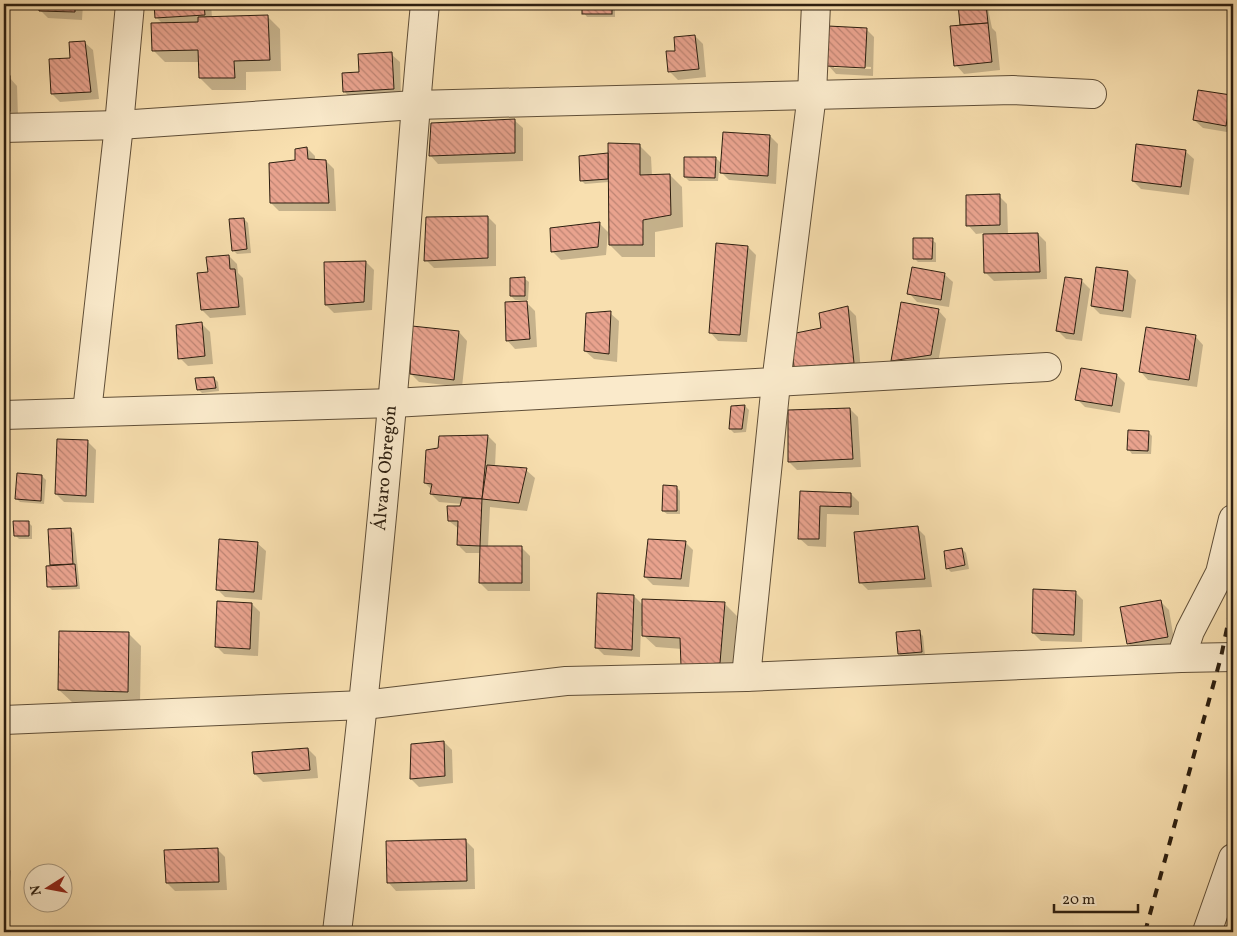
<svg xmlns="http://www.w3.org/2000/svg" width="1237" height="936" font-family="Vollkorn,serif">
<defs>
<pattern id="building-back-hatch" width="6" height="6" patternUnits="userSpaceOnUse" patternTransform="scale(1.25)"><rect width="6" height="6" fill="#e9a38e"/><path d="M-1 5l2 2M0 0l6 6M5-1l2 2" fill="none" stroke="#bd8473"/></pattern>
</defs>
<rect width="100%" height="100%" fill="#f8dfaf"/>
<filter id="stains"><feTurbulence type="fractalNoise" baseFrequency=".004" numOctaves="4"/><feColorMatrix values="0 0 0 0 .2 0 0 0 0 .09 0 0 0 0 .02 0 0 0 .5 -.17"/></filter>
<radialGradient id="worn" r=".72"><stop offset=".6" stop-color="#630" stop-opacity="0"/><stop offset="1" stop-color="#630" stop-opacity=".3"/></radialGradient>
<!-- shadow -->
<g fill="#0003" fill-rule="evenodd">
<path d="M40,4H83L82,20L48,18L40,10Z"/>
<path d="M155,4H211L212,18L268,17L280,29L281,71L246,72V90H212L200,78V62H165L153,50L163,24L156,17Z"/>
<path d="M584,4H615V17H587L584,13Z"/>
<path d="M740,4H756V6H742Z"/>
<path d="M987,4L992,28L996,32L1000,70L964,74L956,65L963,26L959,5Z"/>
<path d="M866,29L874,37L873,76L836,74L828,65ZM834,65L871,67V69L834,68Z"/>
<path d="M695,36L703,44L706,77L678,80L669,71Z"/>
<path d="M84,42L93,50L99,99L60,102L52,94L71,59Z"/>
<path d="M391,54L400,62L401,97L352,100L344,91L360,74Z"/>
<path d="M4,77H9L17,86L18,118H4Z"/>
<path d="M1230,96L1233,100V133L1203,128L1194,120Z"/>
<path d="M514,120L523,128V161L438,164L430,155Z"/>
<path d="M770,136L778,144L776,184L729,180L719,170L718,181H689L685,177L716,158L722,164Z"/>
<path d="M639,145L651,157L652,176L670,175L682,187L683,227L655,232V257H622L610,245L609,182L585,184L582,181L607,155L609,157Z"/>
<path d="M307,148L315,156V161H326L334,169L336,211H279L271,203L296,161Z"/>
<path d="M1185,151L1194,159L1189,195L1141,189L1133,181Z"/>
<path d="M999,196L1007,204L1008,235L1038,234L1046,242L1047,279L994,281L985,272L984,233L976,234L968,225Z"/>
<path d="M488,217L496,225V266L434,268L426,260Z"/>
<path d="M244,219L248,223L251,253L237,254L233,250Z"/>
<path d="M600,224L608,232L606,255L561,260L552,251Z"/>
<path d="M932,240L936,243V262H918L914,258Z"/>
<path d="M748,247L756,255L747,342L718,341L710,332Z"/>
<path d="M229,256L237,264L238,273L243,278L246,315L210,318L202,310L209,273Z"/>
<path d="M366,262L374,270L372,310L334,313L326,305L325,264Z"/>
<path d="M1128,272L1136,280L1131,318L1100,314L1092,306Z"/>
<path d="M944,274L953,282L949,307L917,302L909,293Z"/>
<path d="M525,279L529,282L528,300H515L511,296Z"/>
<path d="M1082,281L1090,289L1082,341L1066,339L1058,331Z"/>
<path d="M527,303L535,311L537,347L515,349L507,340Z"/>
<path d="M902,304L938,310L946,319L938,363L900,369L892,361Z"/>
<path d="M848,308L856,316L861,371L803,375L795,367L822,329Z"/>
<path d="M610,313L619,321L617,362L594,359L585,351Z"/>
<path d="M202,324L210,332L213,364L188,366L180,358Z"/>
<path d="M459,332L467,341L462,387L419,382L411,374Z"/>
<path d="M1195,336L1203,345L1197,387L1148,380L1140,371Z"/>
<path d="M1117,375L1125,383L1120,413L1085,407L1077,399Z"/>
<path d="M214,378L218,382L219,391L202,393L198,389Z"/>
<path d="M745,406L749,410L746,432L734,433L730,429Z"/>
<path d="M850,409L858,417L861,467L797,470L789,462Z"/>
<path d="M1148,432L1152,436L1151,454H1132L1129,450Z"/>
<path d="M488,436L496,444L495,467L526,470L535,478L527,511L490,507L488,547L522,548L530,556V591H488L480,583L481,553H466L458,545L459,529L449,521L462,504L439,502L431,494L432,490L425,483Z"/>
<path d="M88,442L96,450L94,503L64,502L56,494Z"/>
<path d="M42,476L46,480L44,504L20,502L16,498Z"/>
<path d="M676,487L680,491V514H667L663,511Z"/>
<path d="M801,492L851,494L859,502V515L827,514L826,547L808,546L799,538Z"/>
<path d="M28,522L32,526V539H19L15,535Z"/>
<path d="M917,528L925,536L932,587L868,590L860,582Z"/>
<path d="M70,529L74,533L80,589L52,590L48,586L51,567L49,530Z"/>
<path d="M685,542L693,550L689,587L653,585L645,577Z"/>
<path d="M257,543L266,551L262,600L225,597L217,589Z"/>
<path d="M962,549L966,553L969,569L951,572L947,568Z"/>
<path d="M1075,592L1083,600L1082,642L1041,641L1033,633Z"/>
<path d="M634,596L643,605L724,603L737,616L732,675L694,677L682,649L656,647L643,635V626H641L640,657L604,655L596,647Z"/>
<path d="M1161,602L1169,610L1175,645L1136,652L1128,643Z"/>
<path d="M252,604L260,612L258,656L224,654L216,646Z"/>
<path d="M919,632L923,636L925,656L903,658L899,654Z"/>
<path d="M129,634L141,646L140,703L72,702L59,690Z"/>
<path d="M444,742L452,750L453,783L419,787L411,779Z"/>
<path d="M308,749L316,757L318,778L263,782L255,774L253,754Z"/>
<path d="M466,841L474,849L475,889L396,891L388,882Z"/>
<path d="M217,849L225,857L227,890L175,891L167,883Z"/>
<path d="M4,864L11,871L7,910H4Z"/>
</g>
<!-- building -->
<g fill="url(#building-back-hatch)" stroke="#2d1f10">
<path d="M39,4H75V12L39,11Z"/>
<path d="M154,4H204L205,15L155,18Z"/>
<rect x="582" y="4" width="30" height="10"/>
<path d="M958,4H986L988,23L960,25Z"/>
<path d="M268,15L270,60L234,61L235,78H199L198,50L152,51L151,23L198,22V17Z"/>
<path d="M988,23L992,62L954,66L950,26Z"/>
<path d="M828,26L867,28L865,68L826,66Z"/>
<path d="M695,35L699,69L668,72L666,51H675L674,37Z"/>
<path d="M85,41L91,92L51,94L49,59L70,58L69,42Z"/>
<path d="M392,52L394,89L343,92L342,73L359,72L358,54Z"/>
<rect x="4" y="76" width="6" height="35"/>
<path d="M1198,90L1231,95L1226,126L1193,120Z"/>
<path d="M515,119V153L429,156L431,123Z"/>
<path d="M723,132L770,135L768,176L720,173Z"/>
<path d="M608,143L640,144V175L670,174L671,215L643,220V245H609Z"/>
<path d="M1136,144L1186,150L1181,187L1132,181Z"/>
<path d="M307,147L308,159L326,160L329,203H270L269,163L295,160V149Z"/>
<path d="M608,153V179L580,181L579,156Z"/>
<path d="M684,157H716L715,178L684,177Z"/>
<path d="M1000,194V225L966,226V195Z"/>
<path d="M488,216V258L424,261L426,217Z"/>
<path d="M244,218L247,249L232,251L229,219Z"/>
<path d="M600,222L598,247L551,252L550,228Z"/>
<path d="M1038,233L1040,272L984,273L983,234Z"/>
<path d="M913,238H933L932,259H913Z"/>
<path d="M716,243L748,246L740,335L709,333Z"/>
<path d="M229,255L230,269H235L239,307L201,310L197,273L208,272L206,257Z"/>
<path d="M366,261L364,302L325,305L324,262Z"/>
<path d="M912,267L945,273L941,300L907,294Z"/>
<path d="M1096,267L1128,271L1123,311L1091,306Z"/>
<path d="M525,277V296H510V278Z"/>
<path d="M1065,277L1082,279L1074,334L1056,331Z"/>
<path d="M527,301L530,339L506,341L505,302Z"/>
<path d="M901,302L939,309L931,355L891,361Z"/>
<path d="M848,306L854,363L794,367L791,334L821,328L819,313Z"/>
<path d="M611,311L609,354L584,351L586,313Z"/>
<path d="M202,322L205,356L178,359L176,325Z"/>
<path d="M412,326L459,331L454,380L410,374Z"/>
<path d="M1146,327L1196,335L1189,380L1139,372Z"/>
<path d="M1081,368L1117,374L1112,406L1075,400Z"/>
<path d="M214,377L216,388L197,390L195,378Z"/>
<path d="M745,405L742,429H729L731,406Z"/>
<path d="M850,408L853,459L788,462V410Z"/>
<path d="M1128,430L1149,431L1148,451L1127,450Z"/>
<path d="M488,435L482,499L430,494L432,484L424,483L426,450L438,448L439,436Z"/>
<path d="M57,439L88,440L86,496L55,494Z"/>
<path d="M487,465L527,468L519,503L482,499Z"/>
<path d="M17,473L42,475L41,501L15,499Z"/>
<path d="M663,485L677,486V511H662Z"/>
<path d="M800,491L851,493V507L820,506L819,539H798Z"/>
<path d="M462,498L482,499L480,546L457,545L458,521H448L447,506H460Z"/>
<path d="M13,521H29V536H14Z"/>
<path d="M918,526L925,579L859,583L854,532Z"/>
<path d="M71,528L73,564L50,565L48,529Z"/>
<path d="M219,539L258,542L254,592L216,590Z"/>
<path d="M648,539L686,541L681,579L644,577Z"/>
<path d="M480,546H522V583H479Z"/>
<path d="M962,548L965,565L946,569L944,551Z"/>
<path d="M75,564L77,586L47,587L46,566Z"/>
<path d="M1033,589L1076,591L1074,635L1032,633Z"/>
<path d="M597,593L634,595L632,650L595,648Z"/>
<path d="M642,599L725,602L720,663L681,666L680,638L642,636Z"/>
<path d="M1161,600L1168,637L1127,644L1120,607Z"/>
<path d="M217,601L252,603L250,649L215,647Z"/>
<path d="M920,630L922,652L898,654L896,632Z"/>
<path d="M59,631L129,632L128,692L58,690Z"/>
<path d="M444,741L445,776L410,779L411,744Z"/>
<path d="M308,748L310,770L254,774L252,752Z"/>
<path d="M466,839L467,881L387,883L386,841Z"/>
<path d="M218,848L219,882L166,883L164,850Z"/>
</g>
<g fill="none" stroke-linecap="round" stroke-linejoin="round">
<!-- minor casing -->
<g stroke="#604f38" stroke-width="30">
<g id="minor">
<path d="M816,4L812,94L776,383L746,677L1181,658L1190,631L1220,573L1233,519"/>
<path d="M4,128L119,125L415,105L1013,90L1092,94"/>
<path d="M87,412L119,125L130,4"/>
<path d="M4,415L393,403L1047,367"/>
<path d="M1181,658L1233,657"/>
<path d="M4,720L364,705L566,681L746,677"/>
<path d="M1207,932L1233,858"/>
</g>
</g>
<!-- tertiary casing -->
<g stroke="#604f38" stroke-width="30">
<path id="tertiary" d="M337,932C358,757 377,581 392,405C404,272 412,137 425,4"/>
</g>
<!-- minor -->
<use href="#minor" stroke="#faeacb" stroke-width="28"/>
<!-- tertiary -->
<use href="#tertiary" stroke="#faeacb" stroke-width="28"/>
<!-- rail -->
<path stroke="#2d1f10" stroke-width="4" stroke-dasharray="9 9" stroke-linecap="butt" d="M1145,932L1221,657L1233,599"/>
</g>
<g text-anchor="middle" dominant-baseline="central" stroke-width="4" stroke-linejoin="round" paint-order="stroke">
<!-- street labels -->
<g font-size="18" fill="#2d1f10" stroke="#faeacb">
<text transform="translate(386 468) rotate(-85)">Álvaro Obregón</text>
</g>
</g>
<!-- margin -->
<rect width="1237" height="936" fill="none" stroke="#f8dfaf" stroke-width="20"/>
<rect x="5" y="5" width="1227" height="926" fill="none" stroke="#2d1f10" stroke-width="2.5"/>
<rect x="10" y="10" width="1217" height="916" fill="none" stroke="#2d1f10"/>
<!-- north arrow -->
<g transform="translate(48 888) rotate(259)"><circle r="24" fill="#faeacb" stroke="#a89980"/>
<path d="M0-4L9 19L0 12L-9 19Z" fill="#8f2418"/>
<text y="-8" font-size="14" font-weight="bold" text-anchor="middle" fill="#2d1f10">N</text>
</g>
<!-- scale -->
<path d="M1054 904v8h84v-8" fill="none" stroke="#2d1f10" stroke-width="2.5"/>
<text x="1062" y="904" font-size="15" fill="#2d1f10" stroke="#faeacb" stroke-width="4" paint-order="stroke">20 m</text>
<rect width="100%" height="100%" filter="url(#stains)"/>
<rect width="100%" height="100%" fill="url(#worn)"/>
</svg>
